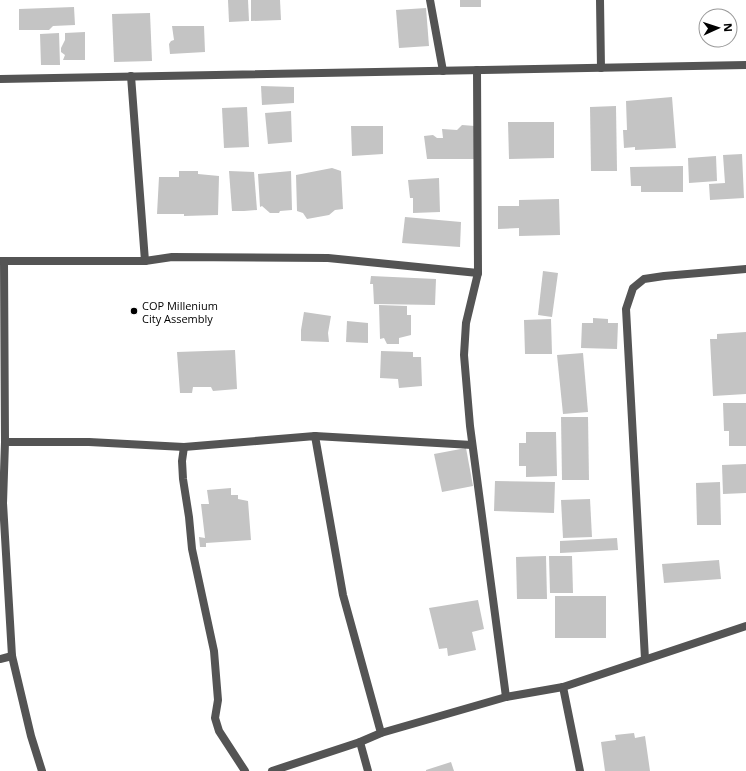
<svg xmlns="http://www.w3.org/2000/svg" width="746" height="771" font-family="'Open Sans',sans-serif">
<rect width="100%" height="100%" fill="#fff"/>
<!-- building -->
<g fill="#c4c4c4">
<path d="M228,0H248L249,21L229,22Z"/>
<path d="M251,0H280L281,20L251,21Z"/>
<rect x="460" y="0" width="21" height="7"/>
<path d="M74,7L75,25L53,26L49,30H19V9Z"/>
<path d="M426,8L429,46L399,48L396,10Z"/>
<path d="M150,13L152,61L114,62L112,14Z"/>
<path d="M172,26H204L205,52L170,54L169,44L171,41L174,40Z"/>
<path d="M85,32V60H63L65,55L61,52V48L65,40V33Z"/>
<path d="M59,33L60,65H41L40,34Z"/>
<path d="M261,86L294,87V103L262,105Z"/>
<path d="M672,97L676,148L635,150V147L624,148L623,130H627L626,101Z"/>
<path d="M616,106L617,171H591L590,107Z"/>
<path d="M247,107L249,147L224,148L222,108Z"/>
<path d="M291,111L292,142L268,144L265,113Z"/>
<path d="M508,122H554V158L509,159Z"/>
<path d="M462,125L475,126V159H427L424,136L433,135L437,138H443L442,129L457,130Z"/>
<path d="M351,126H383V154L352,156Z"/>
<path d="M742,154L744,198L710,200L709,184L725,183L723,155Z"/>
<path d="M716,156L717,181L689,183L688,158Z"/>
<path d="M683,166V192H641V186H631L630,167Z"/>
<path d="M332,168L341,171L343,209L335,210L329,215L307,219L303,213L297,211L296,175Z"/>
<path d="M179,171H198V174L219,176L218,215L184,216V214H157L159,177H179Z"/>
<path d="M229,171L254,172L257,210L244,211H232Z"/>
<path d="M291,171L292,210L280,211L279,213H270L262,206L260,207L258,174Z"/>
<path d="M439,178L440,212L413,213V198H410L408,180Z"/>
<path d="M559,199L560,235L519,236V228L498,229V206H519V200Z"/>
<path d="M405,217L461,222L460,247L402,243Z"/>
<path d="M543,271L558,273L552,317L538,315Z"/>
<path d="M371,276L436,279L435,305L374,304L373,284H370Z"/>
<path d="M379,305L407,306V315H411V335L399,338V344H387L384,338L380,339Z"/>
<path d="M304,312L331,316L328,333L329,342L301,341V330Z"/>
<path d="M593,318L608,319V323H618L617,349L581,348L582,323H593Z"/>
<path d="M551,319L552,354H525L524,320Z"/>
<path d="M347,321L368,323V343L346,342Z"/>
<path d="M746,332V394L713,396L710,339H717V334Z"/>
<path d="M235,350L237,389L213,391L211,387H193L192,393H180L177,352Z"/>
<path d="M381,351L413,352V357H421L422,386L399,388L398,379L380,378Z"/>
<path d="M583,353L588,412L563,414L557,355Z"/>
<path d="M723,403H746V446H729V431H724Z"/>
<path d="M561,417H588L589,480H562Z"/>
<path d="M526,432H556L557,476L526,477V466H519V443H526Z"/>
<path d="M466,448L473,486L442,492L434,454Z"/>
<path d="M746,464V493L723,494L722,465Z"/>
<path d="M495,481L555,482L554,513L494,511Z"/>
<path d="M720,482L721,525H697L696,483Z"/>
<path d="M231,488V495H238V499L248,501L251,540L206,543V547H200L199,537L205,538L201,504H209L207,490Z"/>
<path d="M590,499L592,537L563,538L561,500Z"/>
<path d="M617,538L618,550L560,553V541Z"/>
<path d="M546,556L547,599H517L516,557Z"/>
<path d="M549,556H572L573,593H550Z"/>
<path d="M719,560L721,579L664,583L662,564Z"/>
<rect x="555" y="596" width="51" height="42"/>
<path d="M478,600L484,629L472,632L476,650L448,656L447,648L439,649L429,608Z"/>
<path d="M634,733L635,738L645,736L650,771H605L601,742L616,740L615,735Z"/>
<path d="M451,762L454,771H426V770Z"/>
</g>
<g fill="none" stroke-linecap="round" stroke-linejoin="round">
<!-- street -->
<g stroke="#545454" stroke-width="8">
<path d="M430,0L443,71"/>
<path d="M600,0L601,68"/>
<path d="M477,70L478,273L466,323L464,355L470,426L506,697"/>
<path d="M131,76L145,261"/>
<path d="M0,79L746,65"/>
<path d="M0,261H145L172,257L328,258L478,273"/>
<path d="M4,261L5,442L3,503L12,656L31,736L42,771"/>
<path d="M315,436L472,445"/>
<path d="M5,442H89L184,447L315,436L343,595L381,733"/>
<path d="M184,447L182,461L183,479L189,517L192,549L214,651L218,700L215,718L219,731L245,771"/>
<path d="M0,659L12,656"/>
<path d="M645,659L626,309L633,288L644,279L664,276L746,269"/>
<path d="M563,687L580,771"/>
<path d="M360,742L368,771"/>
<path d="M272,771L360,742L381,733L506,697L563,687L746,626"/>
</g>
</g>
<!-- markers -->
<circle fill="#000" stroke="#fff" stroke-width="1.5" cx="134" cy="311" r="4"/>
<g text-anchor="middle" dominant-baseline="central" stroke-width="4" stroke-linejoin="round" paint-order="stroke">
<!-- poi labels -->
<g font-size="11" fill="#000" stroke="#fff" text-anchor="start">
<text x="142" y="305">COP Millenium<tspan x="142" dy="13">City Assembly</tspan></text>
</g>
</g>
<!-- north arrow -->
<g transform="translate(718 28) rotate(87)"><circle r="19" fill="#ffffff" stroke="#999999"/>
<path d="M0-3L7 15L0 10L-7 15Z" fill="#000000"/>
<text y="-6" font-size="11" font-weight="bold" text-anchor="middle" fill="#000000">N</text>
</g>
</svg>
